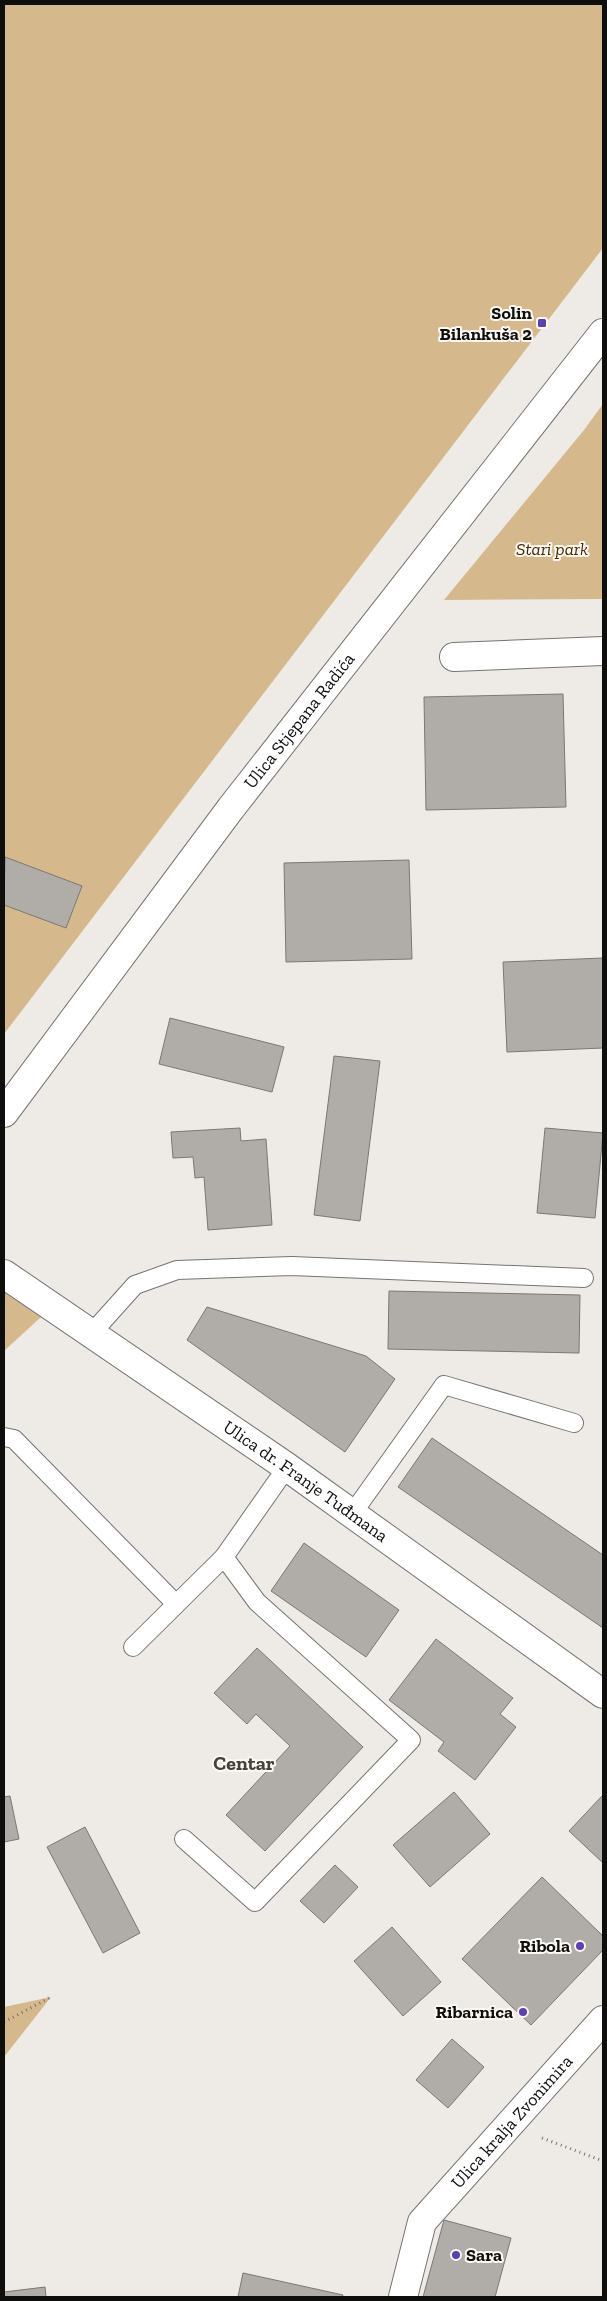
<svg xmlns="http://www.w3.org/2000/svg" width="607" height="2301" font-family="'Zilla Slab',serif">
<rect width="100%" height="100%" fill="#eeebe6"/>
<!-- green -->
<g fill="#d5b98d">
<path d="M4,4H603V248L4,1034Z"/>
<path d="M603,404V599L444,600L584,430Z"/>
<path d="M4,1292L41,1317L4,1351Z"/>
<path d="M51,1997L4,2057V2007Z"/>
</g>
<!-- building -->
<g fill="#b0ada9" stroke="#7a7874">
<path d="M563,694L566,807L426,810L424,697Z"/>
<path d="M5,857L82,886L66,928L4,905Z"/>
<path d="M409,860L412,959L286,962L284,863Z"/>
<path d="M603,958V1048L507,1052L503,962Z"/>
<path d="M170,1018L284,1047L272,1092L159,1064Z"/>
<path d="M334,1056L380,1061L360,1221L314,1215Z"/>
<path d="M240,1128L241,1141L266,1139L272,1225L208,1230L204,1177L195,1178L193,1157L173,1158L171,1132Z"/>
<path d="M545,1128L603,1133L595,1218L537,1213Z"/>
<path d="M389,1291L580,1295L579,1353L388,1349Z"/>
<path d="M207,1307L366,1356L395,1379L345,1452L187,1340Z"/>
<path d="M432,1438L603,1555V1628L398,1487Z"/>
<path d="M304,1543L399,1610L366,1657L271,1591Z"/>
<path d="M436,1639L513,1698L500,1714L516,1727L475,1780L438,1751L444,1742L389,1700Z"/>
<path d="M257,1648L363,1747L265,1851L226,1815L290,1746L256,1714L247,1724L214,1693Z"/>
<path d="M454,1792L490,1834L430,1887L393,1845Z"/>
<path d="M10,1796L19,1839L4,1842V1797Z"/>
<path d="M602,1796L603,1797V1863L569,1831Z"/>
<path d="M85,1827L140,1933L103,1953L47,1847Z"/>
<path d="M335,1865L358,1887L324,1923L300,1901Z"/>
<path d="M542,1877L603,1936V1950L531,2025L462,1959Z"/>
<path d="M392,1927L441,1982L403,2016L354,1961Z"/>
<path d="M452,2039L484,2067L448,2108L416,2080Z"/>
<path d="M444,2220L511,2238L495,2297H423Z"/>
<path d="M243,2273L343,2295L342,2297H238Z"/>
<path d="M45,2287L46,2297H4V2292Z"/>
</g>
<g fill="none" stroke-linecap="round" stroke-linejoin="round">
<!-- service casing -->
<g stroke="#767470" stroke-width="20">
<g id="service">
<path d="M91,1334L135,1285L177,1270L292,1266L584,1278"/>
<path d="M4,1437L14,1439L176,1604"/>
<path d="M352,1514L444,1385L574,1423"/>
<path d="M133,1647L224,1557"/>
<path d="M184,1839L255,1902L411,1740L257,1602L224,1557L287,1467"/>
</g>
</g>
<!-- minor casing -->
<g stroke="#767470" stroke-width="30">
<g id="minor">
<path d="M454,657L603,651"/>
<path id="s1" d="M4,1274L287,1467L603,1694"/>
<path id="s2" d="M403,2297L422,2222L603,2020"/>
</g>
</g>
<!-- secondary casing -->
<g stroke="#767470" stroke-width="30">
<g id="secondary">
<path id="s3" d="M4,1113L231,808L603,333"/>
</g>
</g>
<!-- path -->
<g stroke="#757470" stroke-width="3" stroke-dasharray="1 4" stroke-linecap="butt">
<path d="M4,2022L51,1997"/>
<path d="M542,2138L603,2161"/>
</g>
<!-- service -->
<use href="#service" stroke="#fff" stroke-width="18"/>
<!-- minor -->
<use href="#minor" stroke="#fff" stroke-width="28"/>
<!-- secondary -->
<use href="#secondary" stroke="#fff" stroke-width="28"/>
</g>
<!-- markers -->
<g fill="#5c3eb6" stroke="#fbf8f4" stroke-width="2">
<rect x="537" y="318" width="10" height="10" rx="2.5"/>
<circle cx="580" cy="1946" r="5"/>
<circle cx="523" cy="2012" r="5"/>
<circle cx="456" cy="2255" r="5"/>
</g>
<g text-anchor="middle" dominant-baseline="central" stroke-width="4" stroke-linejoin="round" paint-order="stroke">
<!-- poi labels -->
<g font-size="18" font-weight="bold" fill="#0e0e0c" stroke="#fbf8f4" text-anchor="end">
<text x="532" y="313">Solin<tspan x="532" dy="21">Bilankuša 2</tspan></text>
<text x="570" y="1946">Ribola</text>
<text x="513" y="2012">Ribarnica</text>
<text x="466" y="2255" text-anchor="start">Sara</text>
</g>
<!-- park labels -->
<g font-size="18" font-style="italic" fill="#412d04" stroke="#fbf8f4">
<text x="552" y="549">Stari park</text>
</g>
<!-- street labels -->
<g font-size="18" fill="#0e0e0c" stroke="#fbf8f4">
<text stroke="none"><textPath href="#s3" startOffset="491">Ulica Stjepana Radića</textPath></text>
<text stroke="none"><textPath href="#s1" startOffset="366">Ulica dr. Franje Tuđmana</textPath></text>
<text stroke="none"><textPath href="#s2" startOffset="212">Ulica kralja Zvonimira</textPath></text>
</g>
<!-- quarter labels -->
<g font-size="20" font-weight="bold" fill="#43413e" stroke="#fbf8f4">
<text x="244" y="1763">Centar</text>
</g>
</g>
<!-- border -->
<rect width="607" height="2301" fill="none" stroke="#0e0e0c" stroke-width="10"/>
</svg>
